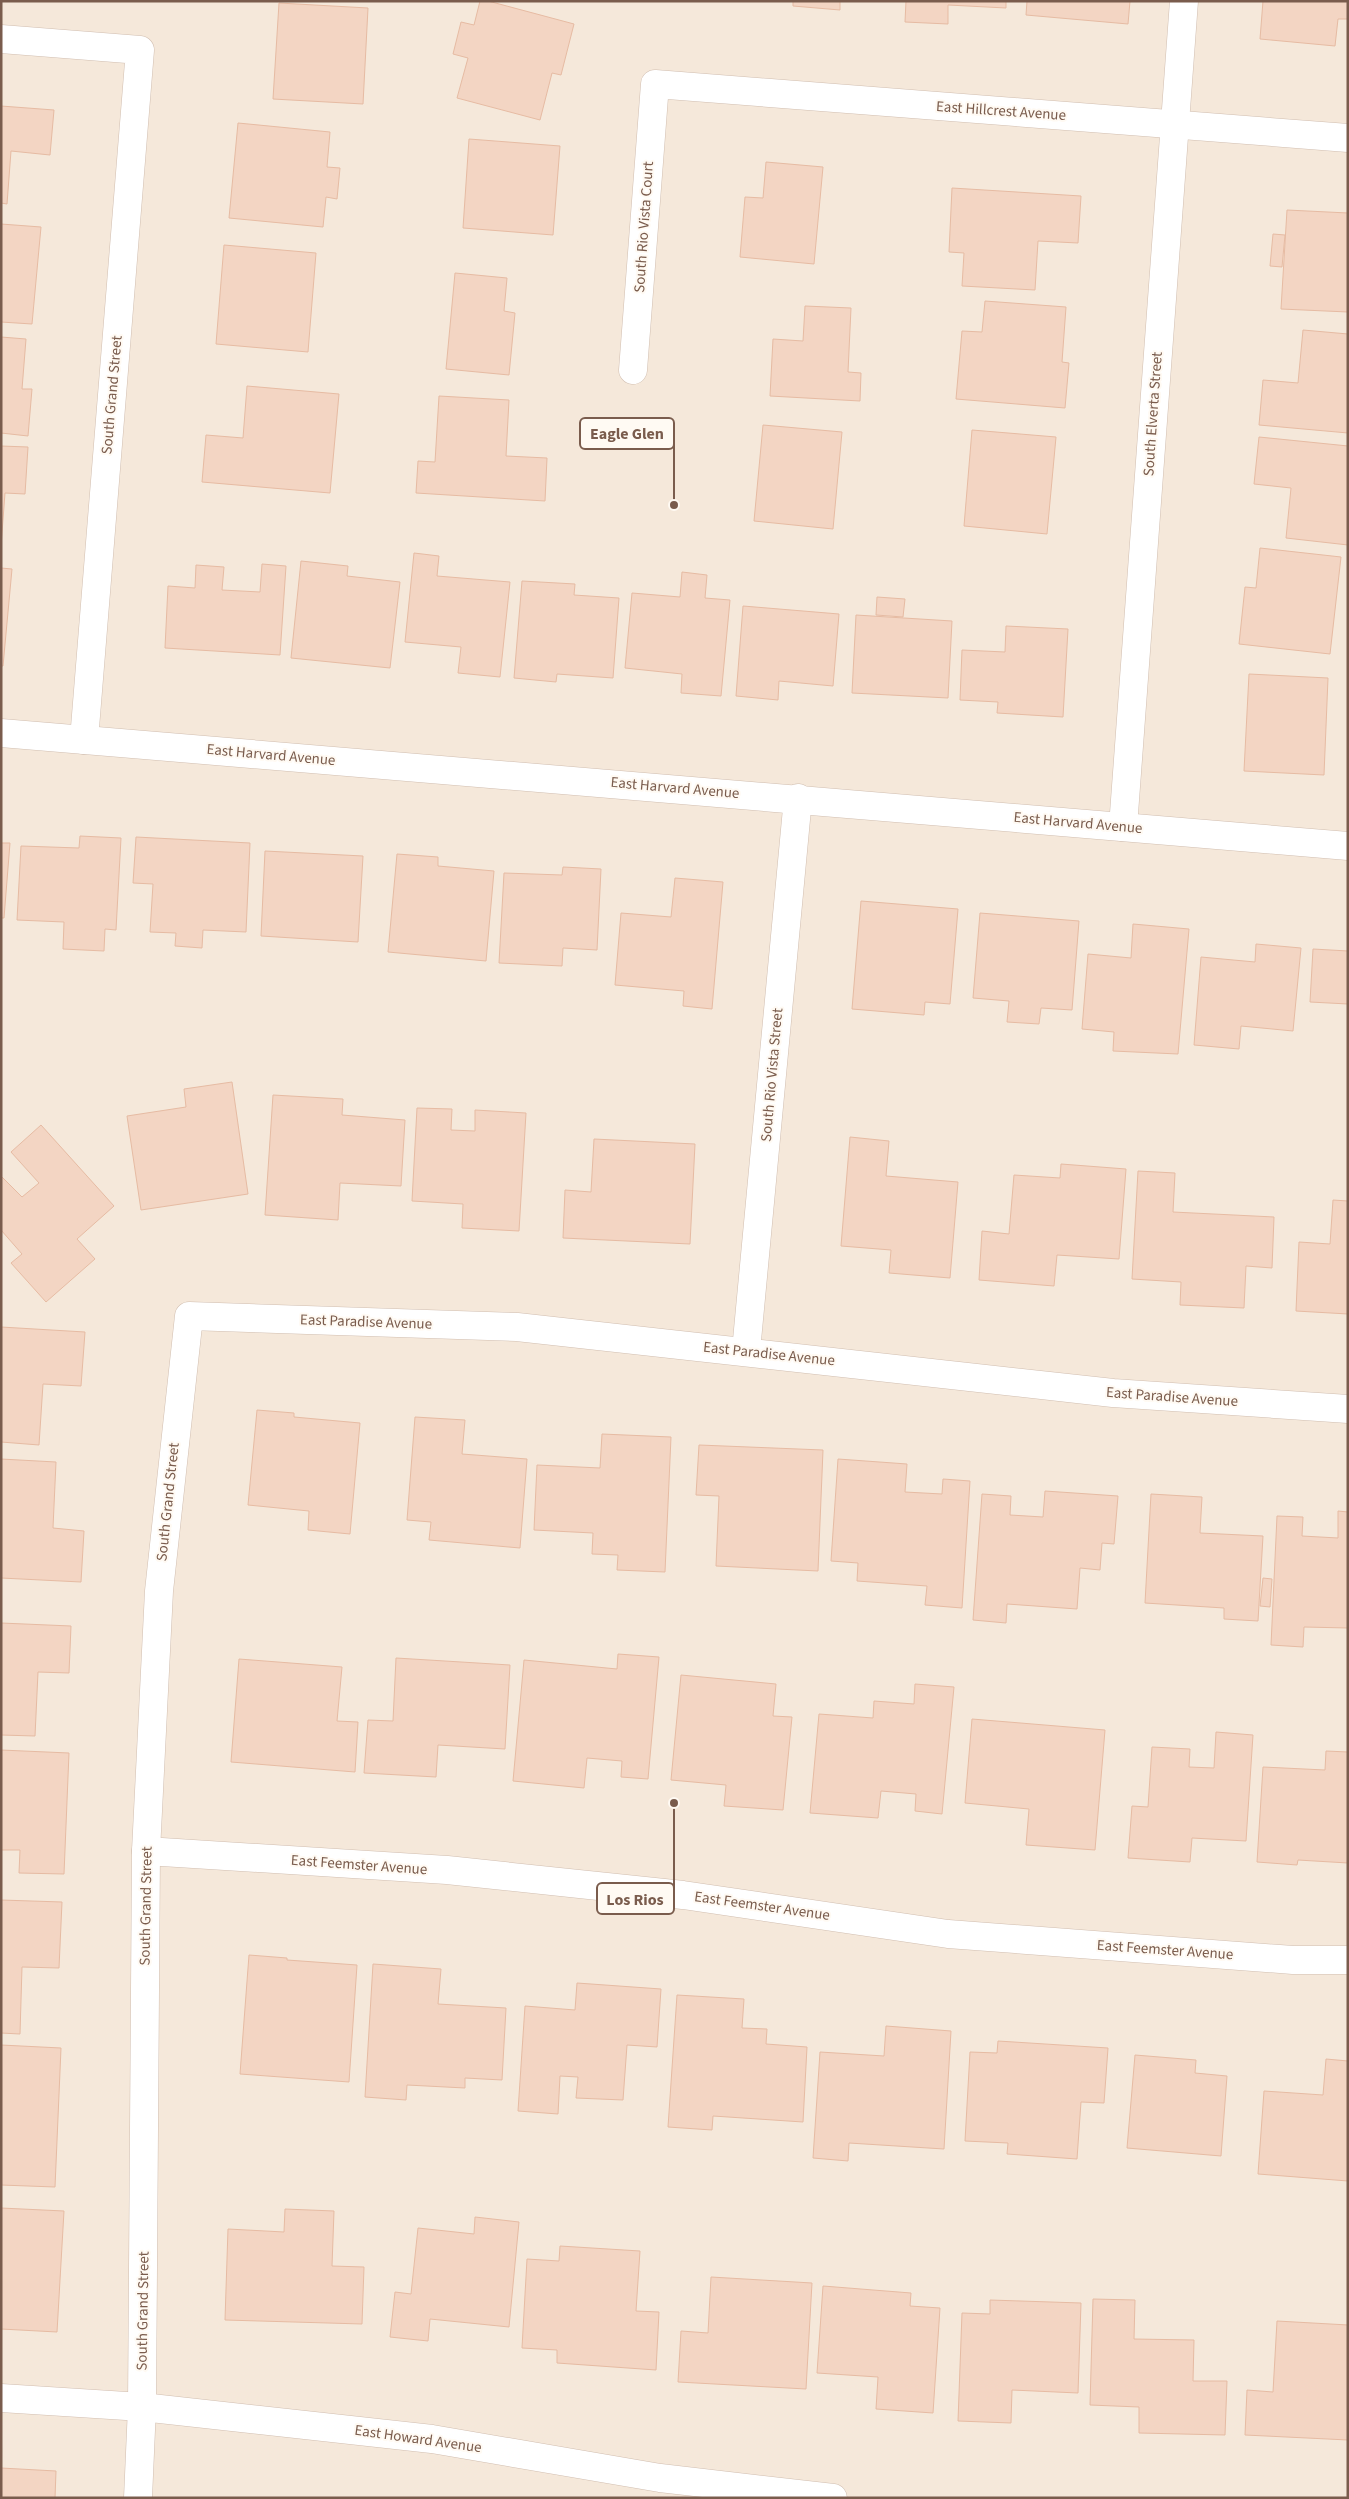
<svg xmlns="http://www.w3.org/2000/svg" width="1349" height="2499" font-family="'Source Sans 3',sans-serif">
<rect width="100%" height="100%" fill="#fdf6ec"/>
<!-- residential -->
<rect fill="#f5e8da" x="1" y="1" width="1347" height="2497"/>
<!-- building -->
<g fill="#f3d5c3" stroke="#e6bba3">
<path d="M480,1H488L574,24L561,75L552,73L540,120L457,98L468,58L453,54L461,22L474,25Z"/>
<path d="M793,1H840V10L793,6Z"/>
<path d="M906,1H1006V8L948,5V24L905,22Z"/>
<path d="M1027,1H1130L1128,24L1026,15Z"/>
<path d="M1263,1H1348V19H1338L1335,46L1260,39Z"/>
<path d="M279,3L368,8L363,104L273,99Z"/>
<path d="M1,106L54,110L50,155L11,151L7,204L1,203Z"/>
<path d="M238,123L330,132L327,167L340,168L337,199L326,197L323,227L229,218Z"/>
<path d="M469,139L560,146L553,235L463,228Z"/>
<path d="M766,162L823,167L814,264L740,257L745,197L763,198Z"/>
<path d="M952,188L1081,196L1078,243L1038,241L1035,290L962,286L964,253L949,252Z"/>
<path d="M1287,210L1348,213V312L1281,309Z"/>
<path d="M1,224L41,227L32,324L1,322Z"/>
<path d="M1273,234L1285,235L1282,267L1270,266Z"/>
<path d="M224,245L316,253L308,352L216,344Z"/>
<path d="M455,273L507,278L504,311L515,313L509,375L446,369Z"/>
<path d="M985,301L1066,307L1062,362L1069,363L1065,408L956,399L962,331L982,332Z"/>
<path d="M805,306L851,308L848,372L861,373L860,401L770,396L773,339L803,341Z"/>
<path d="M1303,330L1348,334V433L1259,425L1263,380L1298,383Z"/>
<path d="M1,337L26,339L22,389H32L28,436L1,433Z"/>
<path d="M247,386L339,394L330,493L202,482L206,435L243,438Z"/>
<path d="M439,396L509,400L506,456L547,458L545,501L416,493L418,461L435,462Z"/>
<path d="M763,425L842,432L833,529L754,521Z"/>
<path d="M972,430L1056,437L1047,534L964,526Z"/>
<path d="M1259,437L1348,446V545L1286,538L1291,488L1254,484Z"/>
<path d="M1,446L28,447L25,494L5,493L1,546Z"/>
<path d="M1260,548L1341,557L1330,654L1239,644L1245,587L1256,588Z"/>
<path d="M414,553L439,556L437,576L510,582L500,677L458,673L461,647L405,642Z"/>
<path d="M301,561L348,566L347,576L400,582L390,668L291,658Z"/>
<path d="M262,564L286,566L280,655L165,648L168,586L195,588L196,565L224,567L222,590L260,592Z"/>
<path d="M1,568L12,569L3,666H1Z"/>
<path d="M682,572L707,575L705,598L730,600L721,696L681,693L682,674L625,668L632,593L680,597Z"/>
<path d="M522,581L575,584L574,595L619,598L613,678L557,674L556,682L514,678Z"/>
<path d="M877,597L905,599L903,617L876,615Z"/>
<path d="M743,606L839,614L833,686L779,681L778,700L736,696Z"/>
<path d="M856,615L952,621L948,698L852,693Z"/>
<path d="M1006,626L1068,629L1063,717L997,713L998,702L960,700L962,650L1005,652Z"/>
<path d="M1249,674L1328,678L1324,775L1244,771Z"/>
<path d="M80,836L121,838L116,930L105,929L104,951L63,949L64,922L17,920L21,846L79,848Z"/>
<path d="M136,837L250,843L246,932L203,930L202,948L175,946L176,933L150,932L153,884L133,883Z"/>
<path d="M1,843H10L4,918H1Z"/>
<path d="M265,851L363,856L358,942L261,936Z"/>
<path d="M397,854L438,857V866L494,871L486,961L388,952Z"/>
<path d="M563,867L601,869L597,950L563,948L562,966L499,963L504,873L562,875Z"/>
<path d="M675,878L723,882L712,1009L683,1006L684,991L615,985L621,913L671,917Z"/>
<path d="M861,901L958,909L950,1004L925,1002L924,1015L852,1009Z"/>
<path d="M980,913L1079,921L1072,1010L1041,1008L1039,1024L1007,1022L1009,1001L973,998Z"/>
<path d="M1133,924L1189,929L1178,1054L1113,1051L1114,1032L1082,1029L1088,954L1131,958Z"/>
<path d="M1256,944L1301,948L1293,1031L1241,1026L1239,1049L1194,1045L1201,957L1255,962Z"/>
<path d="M1313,949L1348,951V1004L1310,1002Z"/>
<path d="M232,1082L248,1194L141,1210L127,1116L186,1107L184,1089Z"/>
<path d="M273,1095L343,1099L342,1115L405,1120L401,1186L340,1183L338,1220L265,1215Z"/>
<path d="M417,1108L452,1109L451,1130L475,1131V1110L526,1113L519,1231L462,1228L463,1204L412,1201Z"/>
<path d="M41,1125L114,1206L77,1239L95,1259L46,1302L11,1263L22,1254L1,1230V1176L22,1197L39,1183L11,1152Z"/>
<path d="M850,1137L889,1141L886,1176L958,1182L950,1278L889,1273L891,1250L841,1246Z"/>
<path d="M594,1139L695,1144L690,1244L563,1238L565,1190L591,1192Z"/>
<path d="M1061,1164L1126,1169L1119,1259L1057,1255L1054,1286L979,1280L982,1231L1009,1234L1014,1175L1060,1178Z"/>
<path d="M1138,1171L1175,1173L1173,1212L1274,1217L1272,1268L1246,1266L1244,1308L1180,1305L1181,1282L1132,1279Z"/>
<path d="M1333,1200L1348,1201V1314L1296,1311L1299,1242L1330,1244Z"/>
<path d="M1,1327L85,1332L81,1386L43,1384L39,1445L1,1442Z"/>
<path d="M257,1410L294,1413V1417L360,1423L350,1534L308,1530L309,1511L248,1505Z"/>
<path d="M415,1417L465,1420L462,1454L527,1459L520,1548L429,1540L431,1522L407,1520Z"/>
<path d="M602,1434L671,1437L665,1572L617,1570L618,1555L592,1554L593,1533L534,1530L537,1465L600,1468Z"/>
<path d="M699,1445L823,1450L818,1571L716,1566L719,1496L696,1495Z"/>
<path d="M1,1459L56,1462L53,1528L84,1531L81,1582L1,1578Z"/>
<path d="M838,1459L907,1464L905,1492L942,1494L943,1479L970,1481L962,1608L925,1605L927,1586L857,1581L858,1563L831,1561Z"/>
<path d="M1045,1491L1118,1496L1114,1544L1102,1543L1100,1570L1080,1568L1077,1609L1007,1604L1006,1623L973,1620L982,1494L1011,1496L1010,1515L1043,1517Z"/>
<path d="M1151,1494L1202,1497L1200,1533L1263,1536L1258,1621L1224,1619V1608L1145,1603Z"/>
<path d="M1338,1511L1348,1512V1628L1304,1627L1303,1647L1271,1645L1277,1516L1303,1517L1302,1536L1338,1538Z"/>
<path d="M1263,1578L1272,1579L1270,1607L1260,1606Z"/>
<path d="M1,1623L71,1626L69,1673L38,1672L35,1736L1,1735Z"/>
<path d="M618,1654L659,1657L648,1779L621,1777L622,1761L587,1758L584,1788L513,1781L524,1660L617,1669Z"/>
<path d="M396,1658L510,1665L505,1749L438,1745L436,1777L364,1773L368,1720L393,1721Z"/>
<path d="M239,1659L342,1667L337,1721L358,1722L355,1772L231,1762Z"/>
<path d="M681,1675L776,1684L773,1716L792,1717L783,1810L724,1806L726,1785L671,1780Z"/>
<path d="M915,1684L954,1687L942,1814L915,1811L916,1794L881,1791L878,1818L810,1813L819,1714L873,1718L874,1701L914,1704Z"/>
<path d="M972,1719L1105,1730L1095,1850L1026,1845L1029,1809L965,1803Z"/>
<path d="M1216,1732L1253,1735L1246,1841L1192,1838L1190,1862L1128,1858L1132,1806L1148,1807L1152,1747L1190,1749L1189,1767L1214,1768Z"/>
<path d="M1,1750L69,1753L64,1874L19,1873L20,1850H1Z"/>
<path d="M1326,1751L1348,1752V1863L1298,1860L1297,1865L1257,1862L1263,1767L1325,1770Z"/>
<path d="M1,1900L62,1902L59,1968L22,1967L20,2034L1,2033Z"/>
<path d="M249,1955L287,1958V1960L357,1965L349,2082L240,2074Z"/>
<path d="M373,1964L441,1969L438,2004L506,2008L502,2080L465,2078V2088L407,2085L406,2100L365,2097Z"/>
<path d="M577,1983L661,1989L657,2047L627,2045L623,2100L576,2098L578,2077L560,2076L558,2114L518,2111L525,2006L575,2010Z"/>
<path d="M677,1995L744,1999L742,2028L767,2029L766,2044L807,2047L803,2122L713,2116L712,2130L668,2127Z"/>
<path d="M886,2026L951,2031L944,2149L849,2143L848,2161L813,2158L820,2052L884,2056Z"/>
<path d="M998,2041L1108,2048L1104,2103L1081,2102L1077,2159L1007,2154L1008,2143L965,2141L970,2052L997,2053Z"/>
<path d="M1,2045L61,2048L55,2187L1,2185Z"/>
<path d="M1135,2055L1196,2060L1195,2073L1227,2076L1221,2156L1127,2148Z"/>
<path d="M1326,2059L1348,2061V2181L1258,2174L1264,2091L1323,2095Z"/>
<path d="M1,2208L64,2211L57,2332L1,2329Z"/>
<path d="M285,2209L334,2211L332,2266L364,2267L362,2324L225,2320L228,2229L284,2232Z"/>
<path d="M475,2217L519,2222L509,2327L430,2319L428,2341L390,2337L395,2292L411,2294L418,2228L474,2234Z"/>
<path d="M560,2246L640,2251L636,2311L659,2312L656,2370L557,2363V2350L522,2348L527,2259L559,2261Z"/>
<path d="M711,2277L812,2283L806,2389L678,2382L681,2331L708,2333Z"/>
<path d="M823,2286L911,2293L910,2306L940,2308L933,2413L876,2409L878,2377L817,2373Z"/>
<path d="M1093,2299L1135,2300L1134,2339L1194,2340L1193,2381H1227L1225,2435L1139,2433V2407L1090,2405Z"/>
<path d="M990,2300L1081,2303L1078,2393L1012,2390L1011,2423L958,2421L962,2313L990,2314Z"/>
<path d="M1277,2321L1348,2325V2440L1245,2435L1247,2390L1273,2392Z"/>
<path d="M1,2468L56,2471L55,2498H1Z"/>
</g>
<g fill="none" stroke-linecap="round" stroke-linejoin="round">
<!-- minor casing -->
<g stroke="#d1beb0" stroke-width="29">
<g id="minor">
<path d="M1,39L140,50L84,740"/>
<path d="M633,370L655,84L1348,138"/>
<path d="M1,733L1348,846"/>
<path d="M1123,827L1184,1"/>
<path d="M746,1351L798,798"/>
<path d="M146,1851L447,1870L683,1895L948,1934L1293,1960H1348"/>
<path d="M1,2398L142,2407L432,2439L660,2478L833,2498"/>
<path d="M138,2498L142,2407L146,1851L159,1591L189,1316L517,1327L1113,1393L1348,1409"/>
</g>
</g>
<!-- minor -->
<use href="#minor" stroke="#fff" stroke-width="28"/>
</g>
<g text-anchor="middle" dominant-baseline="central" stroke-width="4" stroke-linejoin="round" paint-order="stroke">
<!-- street labels -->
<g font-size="15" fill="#7a5c4d" stroke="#fffaf3">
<text transform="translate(1001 111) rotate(4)">East Hillcrest Avenue</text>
<text transform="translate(644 227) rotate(-86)">South Rio Vista Court</text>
<text transform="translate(112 395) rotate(-85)">South Grand Street</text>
<text transform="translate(1153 414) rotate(-86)">South Elverta Street</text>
<text transform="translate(271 755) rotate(5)">East Harvard Avenue</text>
<text transform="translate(675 788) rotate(5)">East Harvard Avenue</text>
<text transform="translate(1078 823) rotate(5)">East Harvard Avenue</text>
<text transform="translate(772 1075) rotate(-85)">South Rio Vista Street</text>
<text transform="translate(366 1322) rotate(2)">East Paradise Avenue</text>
<text transform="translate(769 1354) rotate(6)">East Paradise Avenue</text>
<text transform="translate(1172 1397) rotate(4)">East Paradise Avenue</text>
<text transform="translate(168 1502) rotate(-84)">South Grand Street</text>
<text transform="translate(359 1865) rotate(4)">East Feemster Avenue</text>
<text transform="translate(146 1906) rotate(-89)">South Grand Street</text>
<text transform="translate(762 1906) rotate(8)">East Feemster Avenue</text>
<text transform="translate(1165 1950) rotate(4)">East Feemster Avenue</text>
<text transform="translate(143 2311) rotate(-89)">South Grand Street</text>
<text transform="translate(418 2439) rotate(8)">East Howard Avenue</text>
</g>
</g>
<!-- callouts -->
<path fill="none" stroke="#7a5c4d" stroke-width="2" d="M674 505L674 433M674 1803L674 1899"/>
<g fill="#7a5c4d" stroke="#fffaf3" stroke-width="2">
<circle cx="674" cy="505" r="5"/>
<circle cx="674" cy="1803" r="5"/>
</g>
<g fill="#fffaf3" stroke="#7a5c4d" stroke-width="2">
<rect x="580" y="418" width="94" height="31" rx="5"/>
<rect x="597" y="1883" width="77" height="31" rx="5"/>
</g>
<g font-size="16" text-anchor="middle" font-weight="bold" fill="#7a5c4d">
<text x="627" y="439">Eagle Glen</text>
<text x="635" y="1905">Los Rios</text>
</g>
<!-- border -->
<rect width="1349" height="2499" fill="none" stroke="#7a5c4d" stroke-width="5"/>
</svg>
